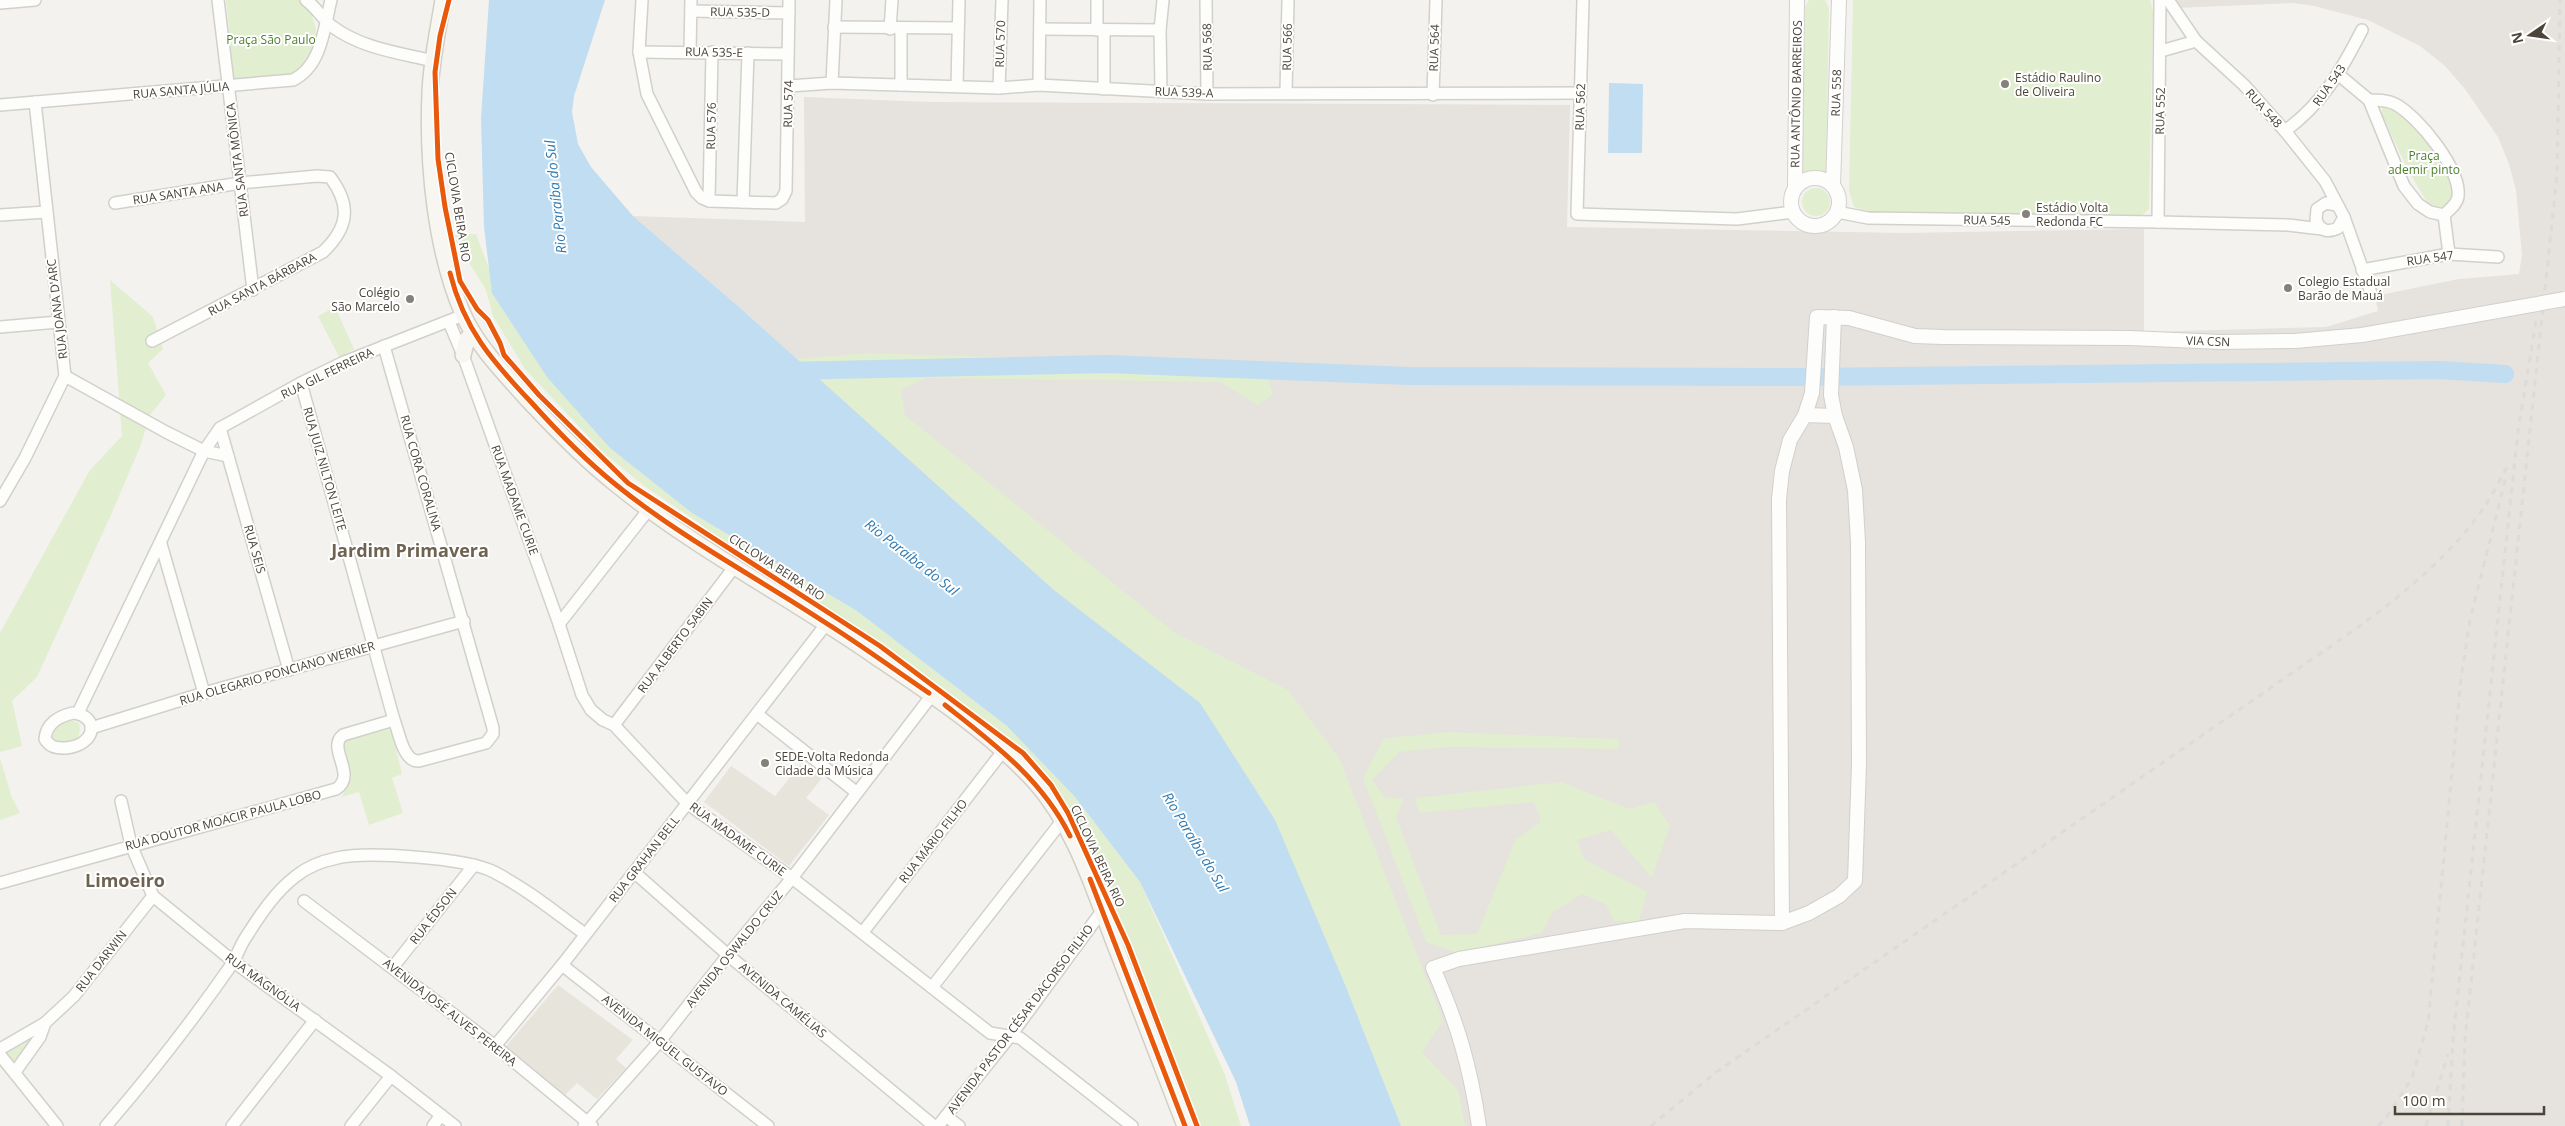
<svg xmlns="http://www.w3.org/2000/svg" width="2565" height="1126" font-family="'Open Sans',sans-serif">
<rect width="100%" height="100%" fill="#f4f2ee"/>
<!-- residential -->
<g fill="#e7e4dc">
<path d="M800,765L822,778L806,798L829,815L789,866L704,802L731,766L775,796Z"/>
<path d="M558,985L633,1040L616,1059L626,1068L597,1099L577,1083L562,1098L503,1050Z"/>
</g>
<!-- industrial -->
<path fill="#e6e2de" d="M2171,0H2565V1126H1401L1346,987L1055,591L738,306L633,216L805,222L804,97L930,102L1570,105L1567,227L1904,233L2144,229V332L2326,327L2378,311L2375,296L2459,279L2519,274L2522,255L2516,190L2509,164L2498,137L2465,89L2445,66L2420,46L2368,20L2314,6L2293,3L2176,8Z"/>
<!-- green -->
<g fill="#e1eecf">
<path d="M226,0H298L310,9L316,29L313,57L292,78L234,79Z"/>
<path d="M1809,0H1825L1829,8L1826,174L1813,172L1802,174L1805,7Z"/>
<path d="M1853,0H2150L2153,11L2149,209L2141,216L1871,212L1854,207L1849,191Z"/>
<path d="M2387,102L2404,112L2440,151L2458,197L2442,211L2433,212L2409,172L2382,115V107L2384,108Z"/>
<circle cx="1816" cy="202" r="14"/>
<path d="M476,234L495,285L610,448L692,513L857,611L1007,726L1075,797L1140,882L1225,1075L1241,1126H1196L1128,945L1070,817L1051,785L1023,753L732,549L699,523L643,485L604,453L525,369L493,316L486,290L452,235Z"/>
<path d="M110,280L153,317L163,349L148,363L166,395L150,415L140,447L110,517L37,677L12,701L22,746L0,752V633L90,470L122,436Z"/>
<path d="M335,307L354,349L339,357L318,316Z"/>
<path d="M864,353L1263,365L1273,394L1258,405L1220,382L925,378L901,390L905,415L1174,632L1288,690L1339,758L1443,1020L1422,1052L1458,1090L1465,1126H1401L1346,987L1200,703L1055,591L796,359Z"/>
<path d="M69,719L79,723C81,733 79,737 72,745H54L50,738L51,730Z"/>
<path d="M391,729L402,774L392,778L403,813L369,825L359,792L342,797C344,792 347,787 349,782C353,768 341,754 345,740Z"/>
<path d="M1449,732L1620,739L1618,749L1449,747L1399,752L1372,780L1385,797L1404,799L1396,817L1441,935L1477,934L1516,839L1541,822L1534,802L1419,813L1415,798L1561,782L1630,809L1654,802L1670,825L1652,878L1611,830L1577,840L1584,859L1647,892L1639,922L1614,921L1606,904L1582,894L1552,913L1542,933L1457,953L1426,942L1363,778L1384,738Z"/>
<path d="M0,758L12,798L20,813L0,820Z"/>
<path d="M30,1036L32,1040L16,1060L10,1061L6,1051Z"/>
</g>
<!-- water -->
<g fill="#c0ddf1">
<path d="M489,0H605L574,96L572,112L578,144L591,167L633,216L738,306L1055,591L1200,703L1275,820L1346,987L1401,1126H1250L1236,1082L1140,882L1075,797L1007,726L857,611L692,513L610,448L547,377L492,293L484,227L481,118Z"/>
<path d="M1609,83L1643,84L1642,153H1608Z"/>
</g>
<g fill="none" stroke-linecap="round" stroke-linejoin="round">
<!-- river -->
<path stroke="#c0ddf1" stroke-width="18" d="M783,371L1107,364L1409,376L1805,377L2439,370L2505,374"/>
<!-- minor casing -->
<g stroke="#d2d0cb" stroke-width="14">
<g id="minor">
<path d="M218,0L253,290"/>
<path d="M306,0C317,8 323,20 333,27C361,48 400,53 433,61"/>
<path d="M642,0L639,52L647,94L696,192L702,198L709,201L776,203L782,199L786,191L789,0"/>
<path d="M1097,0V30"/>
<path d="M1206,0L1207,94"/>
<path d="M1583,0L1577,214L1737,219L1793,212"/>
<path d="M2168,0L2196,41L2244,85L2285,131L2325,181L2344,217L2338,228C2328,233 2320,231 2316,220L2317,209L2326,203L2337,205"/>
<path d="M0,3L35,0"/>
<path d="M691,11L789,13"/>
<path d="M834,27L957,28"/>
<path d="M890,29L892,0"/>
<path d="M1040,29L1160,30"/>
<path d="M1104,30V89"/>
<path d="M690,51L691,0"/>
<path d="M2161,51L2196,41"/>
<path d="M639,52L788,54"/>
<path d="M2339,75L2369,100L2404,186L2418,204L2430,212L2444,215"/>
<path d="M832,83L836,0"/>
<path d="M901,85V29"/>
<path d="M1039,85L1040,0"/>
<path d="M789,86L832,83L999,88L1039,85L1207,94L1580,93"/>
<path d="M957,86L959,0"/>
<path d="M999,88L1002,0"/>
<path d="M1161,91L1160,30L1163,0"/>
<path d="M1286,93L1288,0"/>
<path d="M1433,95L1436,0"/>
<path d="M2369,100C2378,100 2387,100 2395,104C2418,116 2462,170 2458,197C2457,204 2449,210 2444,215"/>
<path d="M0,105L293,80C322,66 324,28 331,0"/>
<path d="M2285,131C2323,103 2341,71 2362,30"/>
<path d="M709,201L712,52"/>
<path d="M743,202L748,53"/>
<path d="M115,203L240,183L317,176L330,177C352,206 348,228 323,252L152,341"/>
<path d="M1837,212L1868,218L2158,222L2288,225L2322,229"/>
<path d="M0,215L46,212"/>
<path d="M2444,215L2449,254"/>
<path d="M2344,217L2371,293"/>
<path d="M2158,222L2160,0"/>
<path d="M2362,270L2449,254L2498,257"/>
<path d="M449,322L463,355L559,624L582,695L591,710L603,720L614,725L688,804L792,878L990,1033L1020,1038L1132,1126"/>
<path d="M0,327L58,322"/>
<path d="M65,376L166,432L204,451L220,428L301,383L344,362L456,318"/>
<path d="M301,383L394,720C399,732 403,762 419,761L486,743L493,734V728L384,346"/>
<path d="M220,428L289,670"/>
<path d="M0,501L25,458L65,376L35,102"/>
<path d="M161,544L204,693"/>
<path d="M559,624L649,509"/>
<path d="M73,713C101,716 96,746 65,748C55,748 50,747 45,739C46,724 59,716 73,713Z"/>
<path d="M78,713L204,451L228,456"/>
<path d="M757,714L856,792"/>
<path d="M614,725L735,566"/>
<path d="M91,728L204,693L464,621"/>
<path d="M121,801L131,845L153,896L234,962L391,1076L455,1126"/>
<path d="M634,872L728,955L934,1126"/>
<path d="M0,883L336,789C358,775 326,748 343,735L394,720"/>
<path d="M304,901L495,1046L592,1126"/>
<path d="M863,932L1003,751"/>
<path d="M562,965L768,1126"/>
<path d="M393,967L474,865"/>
<path d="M933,986L1062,821"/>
<path d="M495,1046L562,965L827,623"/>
<path d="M0,1049L45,1023L74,996L153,896"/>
<path d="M0,1055L57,1126"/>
<path d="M15,1072L40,1037L45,1023"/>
<path d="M946,1116L959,1126"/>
<path d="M106,1126C151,1074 193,1020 232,964C237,956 240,946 246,937C260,915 275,892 296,876C307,867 323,861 337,858C368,851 467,858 494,872C527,889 556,913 585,934"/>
<path d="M232,1126L315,1020"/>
<path d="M351,1126L391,1076"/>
<path d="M433,1126L441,1115"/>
<path d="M584,1126L660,1041L728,955L792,878L932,695"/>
<path d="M938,1126L1011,1035L1102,911"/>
</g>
</g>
<!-- tertiary casing -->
<g stroke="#d2d0cb" stroke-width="16">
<g id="tertiary">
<circle cx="1815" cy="202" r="24"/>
<path d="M1833,186L1839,0"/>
<path d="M1795,188L1797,0"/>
<path d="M1805,415L1835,416"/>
<path d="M1782,923L1779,499L1782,471L1790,440L1805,415L1812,393L1817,317L1849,318L1915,336L1943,337L2130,338L2221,342"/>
<path d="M1479,1126C1470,1066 1458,1024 1433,968L1459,959L1685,921L1782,923L1809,913L1839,896L1855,881L1859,764L1858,542L1855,490L1846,447L1835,416L1831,395L1834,317"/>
</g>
</g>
<!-- secondary casing -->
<g stroke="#d3cfc5" stroke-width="18">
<g id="secondary">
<path d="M443,0C438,31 431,62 430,93C427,162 435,250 463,314C477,346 505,374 528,400C556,430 585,460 617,485C697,550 791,598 876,657C931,694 990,733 1035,782C1073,825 1092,884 1112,937C1136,1000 1161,1063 1185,1126"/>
<path d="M463,355L467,339L473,333"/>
</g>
</g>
<!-- minor -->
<use href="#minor" stroke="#fdfdfc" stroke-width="11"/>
<!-- tertiary -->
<use href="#tertiary" stroke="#fdfdfc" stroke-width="14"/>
<!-- secondary -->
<use href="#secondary" stroke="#f7f6f1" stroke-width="15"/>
<!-- rail -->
<g stroke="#dbdbda" stroke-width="3" stroke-dasharray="6 6" stroke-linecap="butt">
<path d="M1651,1126L1715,1073L2357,628C2405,593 2451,555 2485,506C2494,492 2502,476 2510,462"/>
<path d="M2378,1126L2386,1118L2412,1078L2428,1022L2461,679L2470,620L2506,477"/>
<path d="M2426,1126L2448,1054"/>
<path d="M2448,1126L2453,1039L2518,431L2536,321"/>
<path d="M2462,1126L2465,1039L2557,176L2560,0"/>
</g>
<!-- tertiary-bridge casing -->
<g stroke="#d2d0cb" stroke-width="16" stroke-linecap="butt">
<path id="tertiary-bridge" d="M2221,342L2295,341L2362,335L2565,299"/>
</g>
<!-- tertiary-bridge -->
<use href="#tertiary-bridge" stroke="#fdfdfc" stroke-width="14"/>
<!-- cycleway casing -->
<g stroke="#fff" stroke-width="8">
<g id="cycleway">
<path d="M449,0L440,36L435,72L438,159L445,207L460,281L477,309L488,320L500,343L504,355L539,395L628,483L880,646L1023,753L1051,785L1068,813L1128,945L1197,1126"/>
<path d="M450,273C464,329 492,361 531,402C557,431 584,459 615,484C680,537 756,577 826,623C861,645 895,670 929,693"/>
<path d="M945,705C993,743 1042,779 1070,836"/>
<path d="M1090,879L1185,1126"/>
</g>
</g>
<!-- cycleway -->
<use href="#cycleway" stroke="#e8590c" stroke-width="5"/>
</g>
<!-- markers -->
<g fill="#868178" stroke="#fff" stroke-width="2">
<circle cx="2005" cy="84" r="5"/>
<circle cx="2026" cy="214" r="5"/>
<circle cx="2288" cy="288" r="5"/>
<circle cx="410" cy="299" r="5"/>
<circle cx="765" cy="763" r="5"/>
</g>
<g text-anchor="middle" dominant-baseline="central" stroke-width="4" stroke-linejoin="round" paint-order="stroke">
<!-- street labels -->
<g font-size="12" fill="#4b4439" stroke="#fff">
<text transform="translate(740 12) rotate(1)">RUA 535-D</text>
<text transform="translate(1000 44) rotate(-88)">RUA 570</text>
<text transform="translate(1207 47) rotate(-91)">RUA 568</text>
<text transform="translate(1287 47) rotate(-89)">RUA 566</text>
<text transform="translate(1434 48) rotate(-88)">RUA 564</text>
<text transform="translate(714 52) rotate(1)">RUA 535-E</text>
<text transform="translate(2329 85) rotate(-55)">RUA 543</text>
<text transform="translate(181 90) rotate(-5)">RUA SANTA JÚLIA</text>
<text transform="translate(1184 92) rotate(2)">RUA 539-A</text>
<text transform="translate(1836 93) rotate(-88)">RUA 558</text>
<text transform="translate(1796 94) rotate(-89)">RUA ANTÔNIO BARREIROS</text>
<text transform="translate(788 104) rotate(-89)">RUA 574</text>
<text transform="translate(1580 107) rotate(-88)">RUA 562</text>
<text transform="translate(2264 108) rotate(48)">RUA 548</text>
<text transform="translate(2160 111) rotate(-89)">RUA 552</text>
<text transform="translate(711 126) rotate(-89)">RUA 576</text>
<text transform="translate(237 160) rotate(-97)">RUA SANTA MÔNICA</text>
<text transform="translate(178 193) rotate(-9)">RUA SANTA ANA</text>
<text transform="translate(458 207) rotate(81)">CICLOVIA BEIRA RIO</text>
<text transform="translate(1987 220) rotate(1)">RUA 545</text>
<text transform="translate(2430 258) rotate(-8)">RUA 547</text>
<text transform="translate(262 284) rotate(-28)">RUA SANTA BÁRBARA</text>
<text transform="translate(57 309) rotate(-97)">RUA JOANA D'ARC</text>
<text transform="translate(2208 341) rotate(2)">VIA CSN</text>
<text transform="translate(327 373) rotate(-26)">RUA GIL FERREIRA</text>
<text transform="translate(325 469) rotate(74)">RUA JUIZ NILTON LEITE</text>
<text transform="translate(421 473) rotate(74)">RUA CORA CORALINA</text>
<text transform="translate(515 500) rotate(70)">RUA MADAME CURIE</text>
<text transform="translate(255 549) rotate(74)">RUA SEIS</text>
<text transform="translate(777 567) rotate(33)">CICLOVIA BEIRA RIO</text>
<text transform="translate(675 645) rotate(-53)">RUA ALBERTO SABIN</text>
<text transform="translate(277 673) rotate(-16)">RUA OLEGARIO PONCIANO WERNER</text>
<text transform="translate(223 820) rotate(-15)">RUA DOUTOR MOACIR PAULA LOBO</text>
<text transform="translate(738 839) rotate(36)">RUA MADAME CURIE</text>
<text transform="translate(933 841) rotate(-52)">RUA MÁRIO FILHO</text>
<text transform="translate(1098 856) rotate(65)">CICLOVIA BEIRA RIO</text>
<text transform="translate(644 859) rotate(-52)">RUA GRAHAN BELL</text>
<text transform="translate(433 916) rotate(-52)">RUA ÉDSON</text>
<text transform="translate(734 949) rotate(-51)">AVENIDA OSWALDO CRUZ</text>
<text transform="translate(101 961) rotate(-52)">RUA DARWIN</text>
<text transform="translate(263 982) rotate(36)">RUA MAGNÓLIA</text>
<text transform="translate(783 1000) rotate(40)">AVENIDA CAMÉLIAS</text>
<text transform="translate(450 1012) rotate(38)">AVENIDA JOSÉ ALVES PEREIRA</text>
<text transform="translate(1020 1019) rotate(-53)">AVENIDA PASTOR CÉSAR DACORSO FILHO</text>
<text transform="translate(665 1045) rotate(38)">AVENIDA MIGUEL GUSTAVO</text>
</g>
<!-- park labels -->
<g font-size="12" fill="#4a7f2a" stroke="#fff">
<text x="271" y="39">Praça São Paulo</text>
<text x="2424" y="155">Praça<tspan x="2424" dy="14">ademir pinto</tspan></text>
</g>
<!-- poi labels -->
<g font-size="12" fill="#4b4439" stroke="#fff" text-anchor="start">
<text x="2015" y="77">Estádio Raulino<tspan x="2015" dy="14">de Oliveira</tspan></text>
<text x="2036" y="207">Estádio Volta<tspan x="2036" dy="14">Redonda FC</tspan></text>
<text x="2298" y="281">Colegio Estadual<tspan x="2298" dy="14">Barão de Mauá</tspan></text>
<text x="400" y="292" text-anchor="end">Colégio<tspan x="400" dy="14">São Marcelo</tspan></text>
<text x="775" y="756">SEDE-Volta Redonda<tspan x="775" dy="14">Cidade da Música</tspan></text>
</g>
<!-- water labels -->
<g font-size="14" font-style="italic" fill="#2e7ab2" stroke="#fff">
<text transform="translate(555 197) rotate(-96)">Rio Paraíba do Sul</text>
<text transform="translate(912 557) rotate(38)">Rio Paraíba do Sul</text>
<text transform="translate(1196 842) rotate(59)">Rio Paraíba do Sul</text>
</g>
<!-- district labels -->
<g font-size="18" font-weight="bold" fill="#6e6250" stroke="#fff">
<text x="410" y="550">Jardim Primavera</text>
<text x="125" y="880">Limoeiro</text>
</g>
</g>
<!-- north arrow -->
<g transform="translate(2530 35) rotate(257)" stroke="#ffffff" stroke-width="4" paint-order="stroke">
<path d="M0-4L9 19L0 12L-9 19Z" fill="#4b4439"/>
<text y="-8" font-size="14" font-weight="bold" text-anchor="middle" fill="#4b4439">N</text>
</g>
<!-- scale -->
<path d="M2395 1106v8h149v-8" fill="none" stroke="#4b4439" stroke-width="2.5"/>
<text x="2402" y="1106" font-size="15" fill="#4b4439" stroke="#ffffff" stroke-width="4" paint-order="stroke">100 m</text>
</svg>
